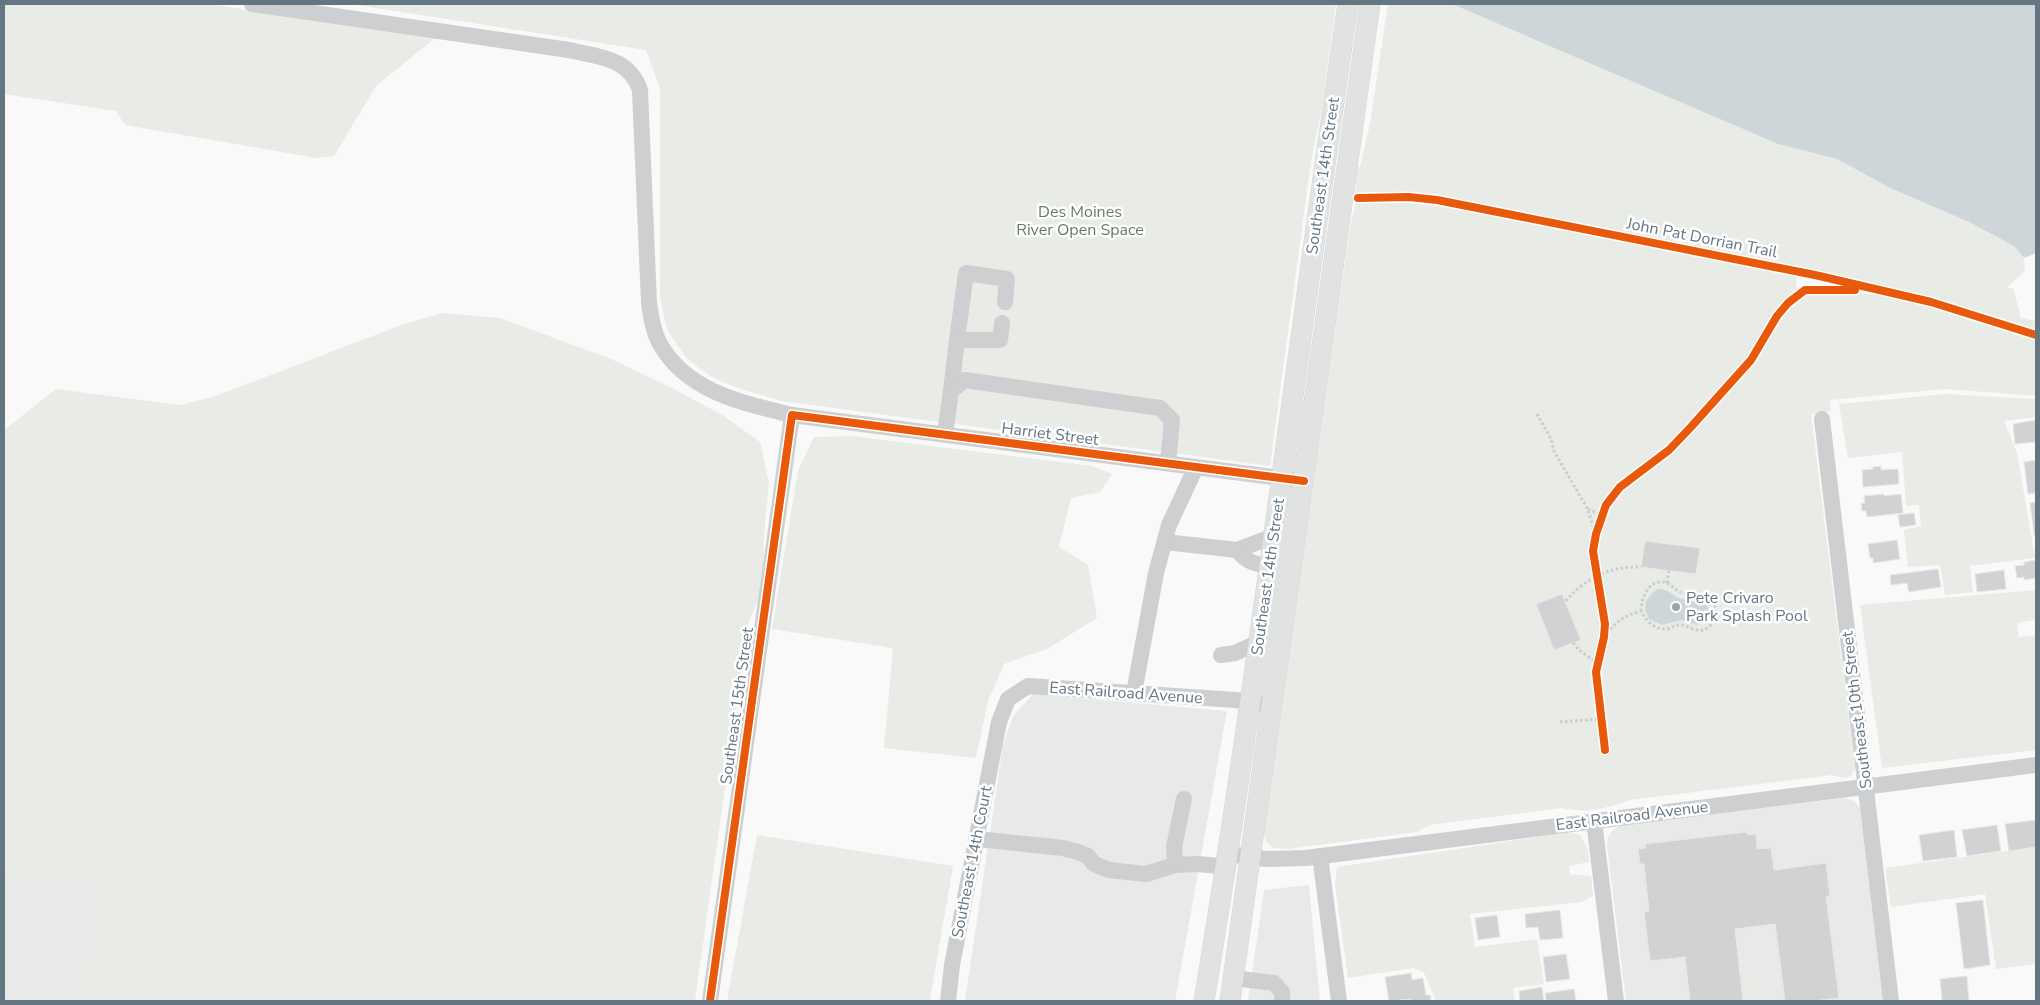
<svg xmlns="http://www.w3.org/2000/svg" width="2040" height="1005" font-family="'Nunito Sans',sans-serif">
<rect width="100%" height="100%" fill="#f9f9f9"/>
<!-- built -->
<g fill="#e8e9e9">
<path d="M1033,694L1227,711L1175,1001H965L1003,745L1013,716Z"/>
<path d="M1845,798L1854,801L1860,808L1883,1001H1626L1607,845L1608,837L1612,831L1621,825Z"/>
<path d="M4,872L96,884L83,1001H4Z"/>
<path d="M1309,885L1320,1001H1248L1264,890Z"/>
</g>
<!-- green -->
<g fill="#e8ebe6">
<path d="M4,4H208L435,38L376,86L334,156L317,158L125,125L116,111L4,94Z"/>
<path d="M350,4H1336L1322,108L1311,161L1270,466L781,401C733,386 694,380 669,332C664,322 663,308 660,298V88L646,50Z"/>
<path d="M1388,4H1452L1778,144L1837,159L1890,188L1969,222L2014,246L2024,258L2025,271L2006,288H2013L2021,318L2036,321V332L1952,304L1857,279L1796,267L1797,299C1851,274 1980,321 2036,338V396L1945,389L1830,400L1831,411L1811,414L1855,768L1850,777L1844,778L1832,775L1630,800C1609,808 1584,814 1562,808L1430,825L1417,832L1288,849L1274,848L1266,842L1263,832L1350,228L1355,206L1356,167H1360L1370,124Z"/>
<path d="M442,313L500,318L611,359L672,388L724,416L760,442L769,483L764,533L763,588L748,624L695,1001H83L96,884L4,872V430L56,389L180,405L216,396L404,324Z"/>
<path d="M1946,394L2036,399V417L2004,421L2017,453L2035,558L1970,566L1973,592L1945,595L1940,565L1908,567L1904,530L1921,526L1919,505L1906,506L1902,452L1848,458L1839,404Z"/>
<path d="M852,436L1092,466L1112,474L1100,492L1071,498L1059,547L1088,565L1097,618L1047,649L1004,664L988,701L976,758L884,748L893,648L772,629L798,470L814,437Z"/>
<path d="M2036,590V620L2017,623L2019,637L2036,635V750L1882,768L1860,605Z"/>
<path d="M1565,833L1579,834L1588,849L1589,862L1569,866L1570,874L1591,876L1593,896L1581,902L1470,914L1475,947L1537,939L1544,984L1513,988L1515,1001H1436L1424,973L1413,968L1348,978L1335,885L1337,867Z"/>
<path d="M757,835L953,866L930,1001H727Z"/>
<path d="M2036,847V964L1996,969L1985,894L1891,907L1885,868Z"/>
<path d="M1760,974L1763,998L1747,1000L1744,976Z"/>
</g>
<!-- water -->
<g fill="#ced6d9">
<path d="M1452,4H2036V253L2024,258L2014,246L1969,222L1890,188L1837,159L1778,144Z"/>
<path d="M1658,589C1670,589 1672,596 1682,599C1689,601 1696,598 1703,600L1708,608L1709,616L1704,622L1697,625L1681,620L1662,625L1649,619L1645,609L1646,601L1652,593Z"/>
</g>
<!-- building -->
<g fill="#d0d2d3" stroke="#e8e8e8">
<path d="M2036,420V442L2015,444L2013,424Z"/>
<path d="M2036,460V493L2028,494L2024,462Z"/>
<path d="M1881,466V470L1898,469L1899,484L1863,487L1862,470L1873,469V467Z"/>
<path d="M1884,494V496L1901,494L1903,513L1867,517L1866,511H1862L1861,503H1865L1864,496Z"/>
<path d="M2036,502V535H2034L2030,503Z"/>
<path d="M1914,513L1916,525L1900,527L1898,515Z"/>
<path d="M1897,540L1900,559L1873,563V558H1870L1868,544Z"/>
<path d="M1645,541L1700,548L1696,574L1641,567Z"/>
<path d="M2036,560V578L2024,580V577L2017,578L2015,566L2024,565V562Z"/>
<path d="M1938,569L1941,587L1909,592L1907,583L1891,585L1890,575Z"/>
<path d="M2004,570L2006,589L1977,592L1975,574Z"/>
<path d="M1562,594L1581,640L1554,650L1536,604Z"/>
<path d="M2036,820V847L2009,851L2005,824Z"/>
<path d="M1997,825L2001,851L1967,856L1962,830Z"/>
<path d="M1954,830L1957,857L1923,861L1919,835Z"/>
<path d="M1747,832L1748,835L1756,834L1757,849L1771,848L1774,870L1826,863L1830,896H1826L1839,998L1813,1001H1785L1775,924L1735,929L1743,1001H1690L1685,957L1650,961L1644,912L1649,911L1644,864H1640L1638,849L1646,848L1645,844Z"/>
<path d="M1983,900L1990,965L1964,969L1956,903Z"/>
<path d="M1560,910L1563,938L1540,940L1538,927L1526,928L1525,914Z"/>
<path d="M1497,915L1500,937L1478,940L1475,918Z"/>
<path d="M1566,954L1570,979L1546,982L1543,957Z"/>
<path d="M1411,973L1412,980L1423,978L1426,995H1430L1431,1001H1411V999L1389,1001L1385,977Z"/>
<path d="M1967,976L1969,1001H1942L1940,979Z"/>
<path d="M1542,987L1544,1001H1520L1519,991Z"/>
<path d="M1574,989L1576,1001H1546L1545,993Z"/>
</g>
<g fill="none" stroke-linecap="round" stroke-linejoin="round">
<!-- major casing -->
<g stroke="#d5d6d7" stroke-width="21">
<g id="major">
<path d="M1204,1001C1259,670 1299,336 1348,4"/>
<path d="M1230,1001L1370,4"/>
</g>
</g>
<!-- path -->
<g stroke="#cbcccd" stroke-width="3" stroke-dasharray="2.5 2.5" stroke-linecap="butt">
<path d="M1537,414L1551,439L1554,451L1587,508L1596,534"/>
<path d="M1588,509L1601,515"/>
<path d="M1667,583L1669,570"/>
<path d="M1566,601C1585,578 1610,566 1641,567"/>
<path d="M1604,637C1614,623 1625,615 1641,611C1646,621 1655,630 1667,629C1671,628 1675,625 1678,625C1689,623 1700,640 1713,622C1715,619 1715,615 1715,611C1716,589 1691,597 1680,592C1675,590 1672,585 1667,583C1650,577 1641,597 1641,611"/>
<path d="M1573,643L1579,650L1597,663"/>
<path d="M1560,722L1601,719"/>
</g>
<!-- minor -->
<g stroke="#cecfd0" stroke-width="16">
<path d="M252,4L569,50C598,57 629,57 640,90L649,303C651,317 653,331 660,344C687,392 743,403 792,415L1304,481"/>
<path d="M1002,323L1000,340H957L966,273L1007,279L1005,302"/>
<path d="M951,391L957,340"/>
<path d="M1822,419L1891,1001"/>
<path d="M945,434L951,391L965,380L1160,408L1172,420L1168,463"/>
<path d="M1165,542L1237,550L1274,536"/>
<path d="M1237,550C1246,562 1255,564 1270,566"/>
<path d="M1221,655L1235,653L1259,642"/>
<path d="M1134,693L1156,573L1169,525L1196,467"/>
<path d="M1594,821L1616,1001"/>
<path d="M977,839L1063,848L1078,852L1088,856L1094,864L1109,870L1146,874L1175,865L1199,864L1226,867"/>
<path d="M1229,854L1266,859L1306,858L2036,765"/>
<path d="M1320,856L1339,1001"/>
<path d="M1175,865L1174,847L1184,799"/>
<path d="M1233,978L1274,983L1282,992V1001"/>
<path d="M710,1001L792,415"/>
<path d="M948,1001L952,965L999,722L1008,699L1028,686L1235,700L1272,705"/>
</g>
<!-- major -->
<use href="#major" stroke="#e1e2e2" stroke-width="20"/>
<!-- cycleway casing -->
<g stroke="#fff" stroke-width="11">
<g id="cycleway">
<path d="M1358,198L1409,197L1437,200L1815,275L1931,302L2036,335"/>
<path d="M1605,750L1596,672L1604,637L1605,624L1593,551L1596,534L1606,505L1620,487L1669,450L1690,428L1751,360L1777,316L1788,303L1805,290H1855"/>
<path d="M710,1001L792,415L1304,481"/>
</g>
</g>
<!-- cycleway -->
<use href="#cycleway" stroke="#e8590c" stroke-width="8"/>
</g>
<!-- markers -->
<circle fill="#99a4ac" stroke="#fff" stroke-width="2" cx="1676" cy="607" r="5"/>
<g text-anchor="middle" dominant-baseline="central" stroke-width="5" stroke-linejoin="round" paint-order="stroke">
<!-- street labels -->
<g font-size="16" fill="#657683" stroke="#fff">
<text transform="translate(1323 176) rotate(-82)">Southeast 14th Street</text>
<text transform="translate(1702 238) rotate(11)">John Pat Dorrian Trail</text>
<text transform="translate(1050 434) rotate(7)">Harriet Street</text>
<text transform="translate(1268 577) rotate(-82)">Southeast 14th Street</text>
<text transform="translate(1126 693) rotate(4)">East Railroad Avenue</text>
<text transform="translate(737 706) rotate(-82)">Southeast 15th Street</text>
<text transform="translate(1857 710) rotate(-97)">Southeast 10th Street</text>
<text transform="translate(1632 816) rotate(-7)">East Railroad Avenue</text>
<text transform="translate(972 862) rotate(-79)">Southeast 14th Court</text>
</g>
<!-- park labels -->
<g font-size="16" fill="#687a64" stroke="#fff">
<text x="1080" y="212">Des Moines<tspan x="1080" dy="18">River Open Space</tspan></text>
</g>
<!-- poi labels -->
<g font-size="16" fill="#657683" stroke="#fff" text-anchor="start">
<text x="1686" y="598">Pete Crivaro<tspan x="1686" dy="18">Park Splash Pool</tspan></text>
</g>
</g>
<!-- border -->
<rect width="2040" height="1005" fill="none" stroke="#657683" stroke-width="10"/>
</svg>
